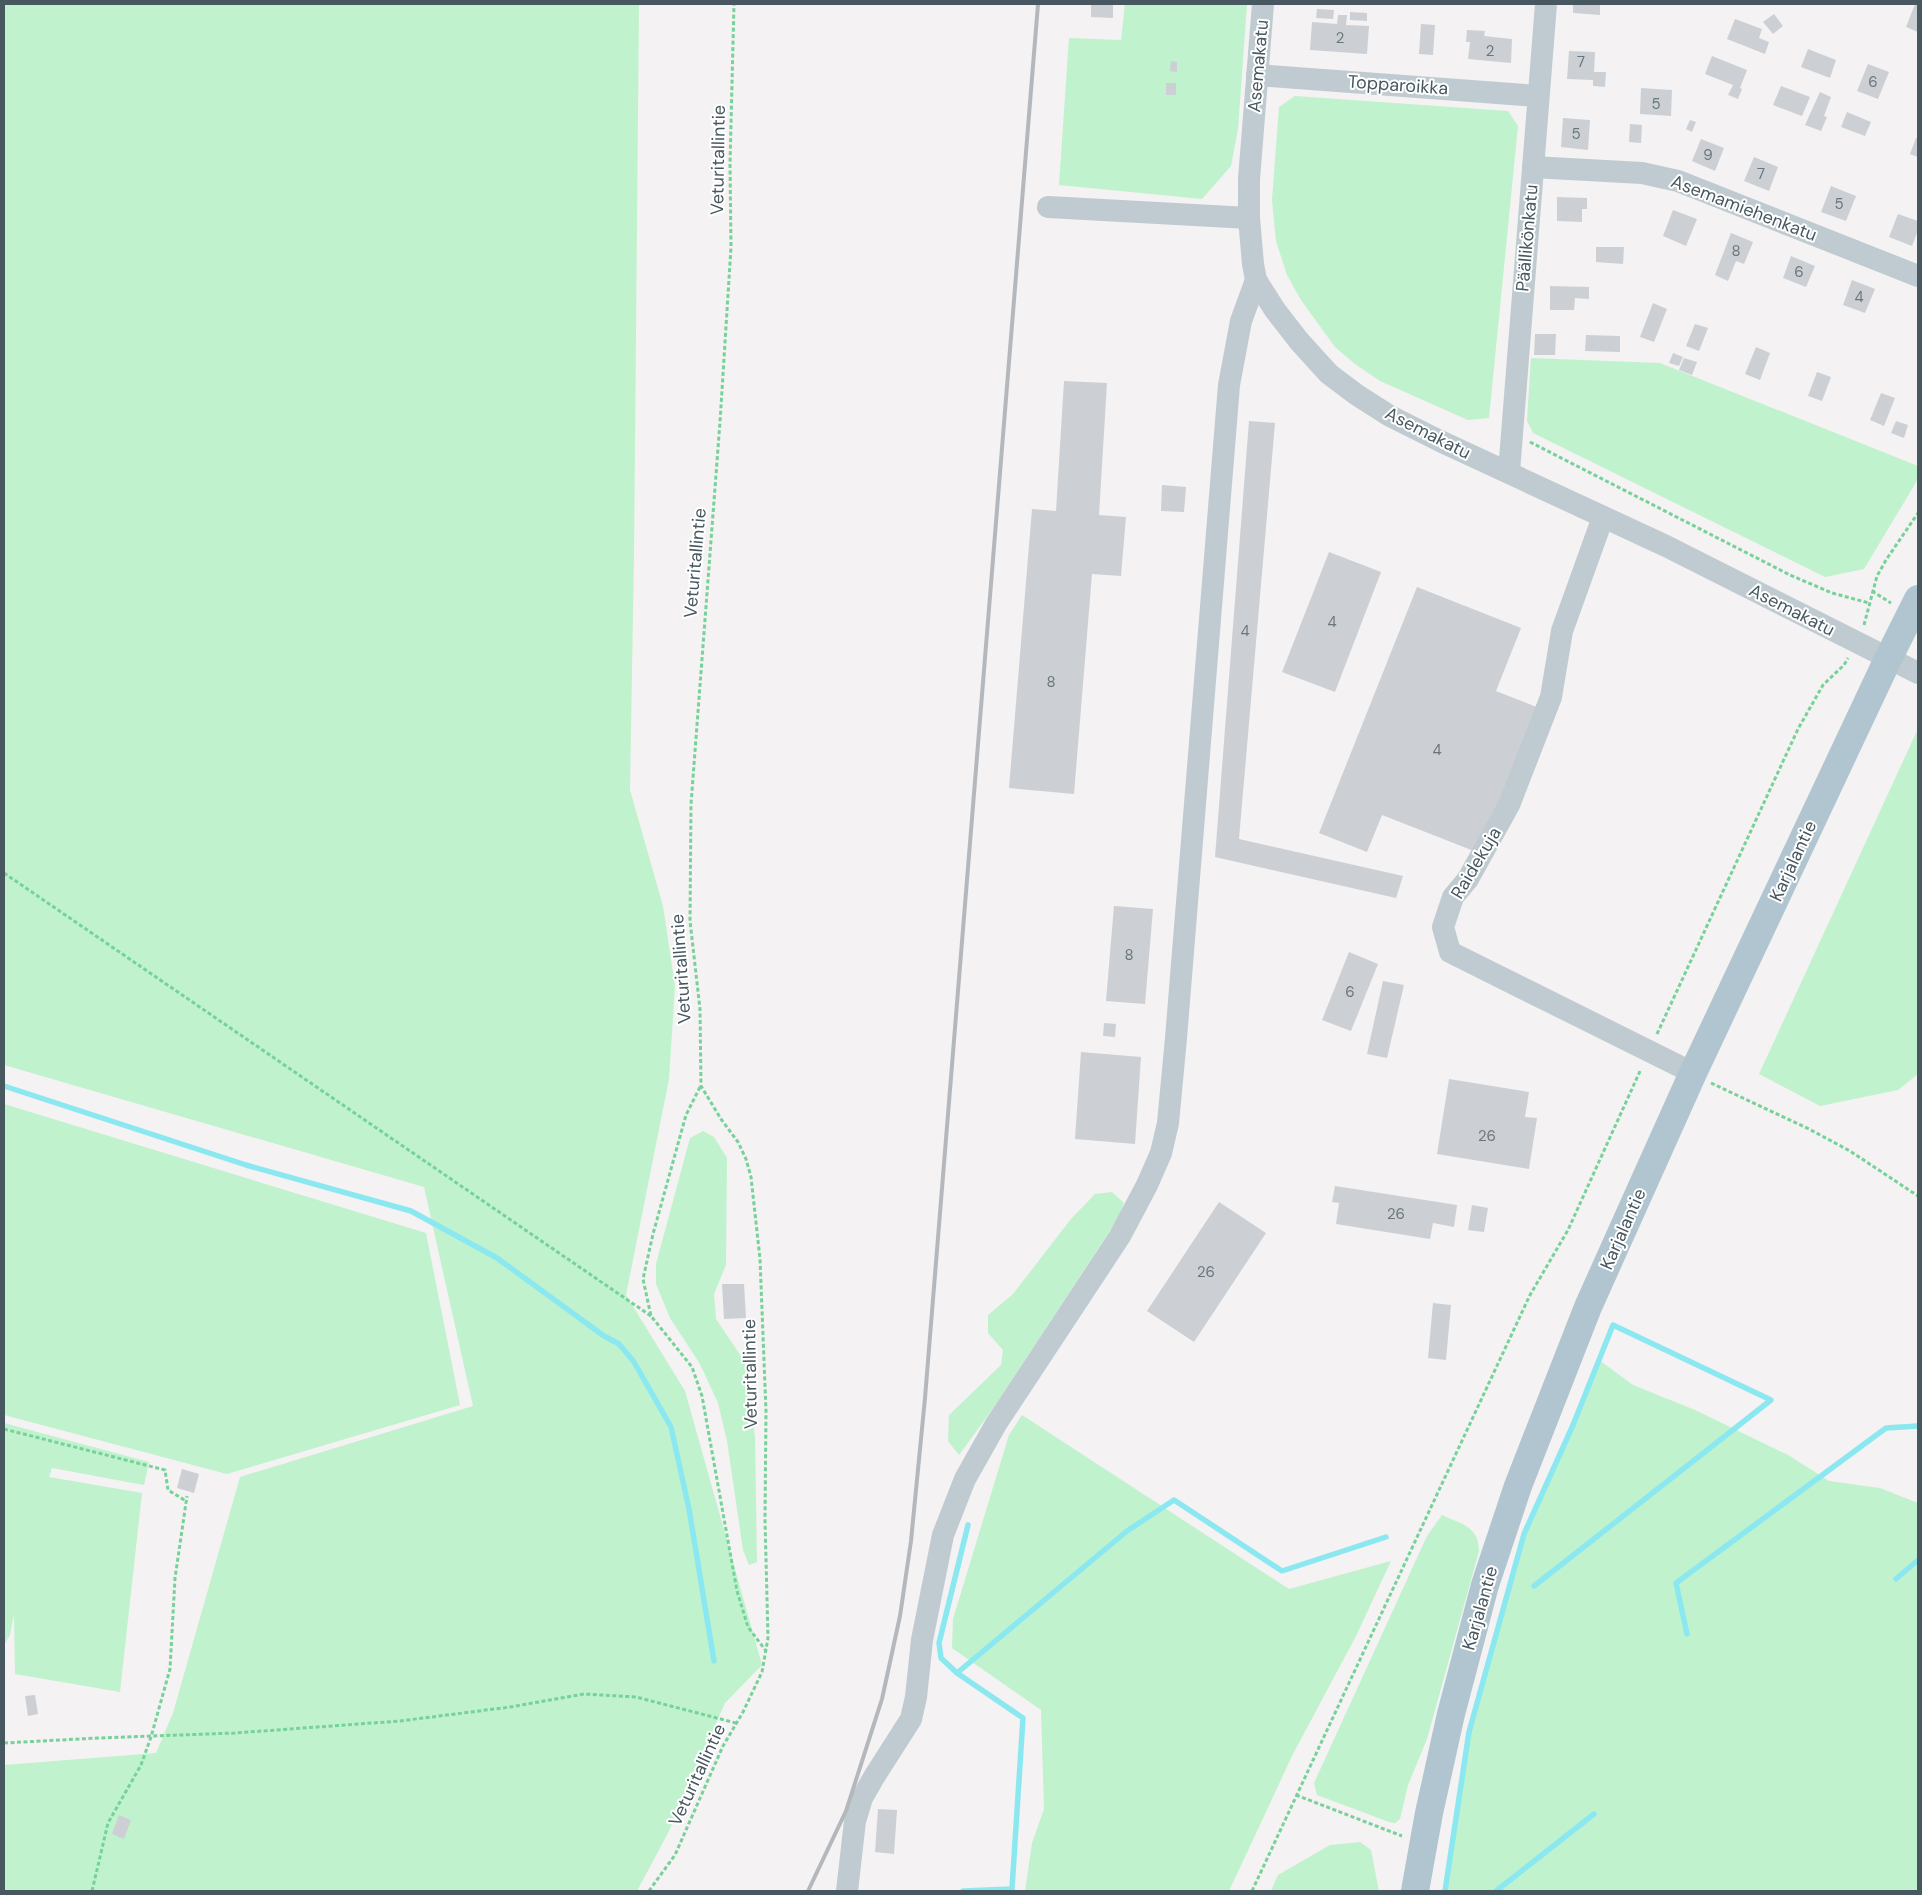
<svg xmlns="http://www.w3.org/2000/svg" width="1922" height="1895" font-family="'DM Sans',sans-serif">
<rect width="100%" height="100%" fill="#f4f2f2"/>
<!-- green -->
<g fill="#c0f2cd">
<path d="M4,4H639L634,553L630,790L663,906L675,986L669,1079L626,1295L685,1391L762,1665L725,1703L668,1833L637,1891H4V1765L156,1753L173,1713L240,1477L473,1406L424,1187L4,1065Z"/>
<path d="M1125,4H1247L1238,129L1231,166L1202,199L1059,185L1069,38L1121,40Z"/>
<path d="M1295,96L1508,111L1518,126L1489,418L1468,420L1380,381L1355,364L1335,347L1301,300L1287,275L1276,241L1272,200L1279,107Z"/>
<path d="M1531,358L1660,363L1918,466V479L1864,569L1825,577L1533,433L1527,421Z"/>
<path d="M1916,733H1918V1074L1898,1090L1820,1106L1759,1074Z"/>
<path d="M4,1104L426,1233L460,1405L227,1474L4,1415Z"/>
<path d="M703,1131L714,1137L727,1158L726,1265L714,1294L716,1319L745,1362L755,1437L757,1562L749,1565L743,1550L727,1441L718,1403L700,1364L670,1318L656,1284V1264L690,1138Z"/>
<path d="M1112,1192L1124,1203L1117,1220L994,1407L959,1455L948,1441L949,1415L1001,1365L1003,1350L988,1333V1315L1013,1294L1071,1219L1095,1194Z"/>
<path d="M1599,1360L1633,1385L1695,1410L1788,1455L1829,1481L1880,1488L1918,1503V1891H1445L1469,1732L1496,1629L1524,1534L1573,1425Z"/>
<path d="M1022,1415L1289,1589L1391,1561L1356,1636L1293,1754L1229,1891H1025L1032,1843L1044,1809L1041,1710L952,1648L953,1619L1009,1435Z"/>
<path d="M4,1423L149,1462L144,1485L52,1468L49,1477L142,1493L120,1692L15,1674L14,1613L10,1635L4,1645Z"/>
<path d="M1442,1515C1461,1524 1479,1526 1479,1551L1427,1739L1408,1785L1400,1819L1395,1823L1389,1822L1317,1795L1314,1783L1427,1536Z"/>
<path d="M1360,1842L1371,1850L1379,1891H1271L1278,1875L1330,1845Z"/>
</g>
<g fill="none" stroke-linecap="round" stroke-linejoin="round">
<!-- stream -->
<g stroke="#8ce8f0" stroke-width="5.5">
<path d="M4,1086L246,1165L411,1211L497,1258L604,1336L619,1344L634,1362L671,1427L689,1509L714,1661"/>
<path d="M1896,1579L1918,1560"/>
<path d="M1687,1634L1676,1583L1886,1428L1918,1426"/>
<path d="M957,1673L1127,1531L1174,1500L1282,1571L1386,1537"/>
<path d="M963,1891L1012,1889L1023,1718L957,1673L941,1658L939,1643L968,1525"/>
<path d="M1445,1891L1469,1732L1524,1534L1573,1425L1613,1325L1771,1400L1534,1586"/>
<path d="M1496,1891L1594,1814"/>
</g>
</g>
<!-- building -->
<g fill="#ccd0d4">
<path d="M1091,4H1113V18L1091,17Z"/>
<path d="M1573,4H1600V15L1573,13Z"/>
<path d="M1915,4H1918V32L1906,27Z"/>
<path d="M1317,9L1334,10L1333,19L1316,18Z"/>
<path d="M1350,12L1367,13V21L1350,20Z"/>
<path d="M1774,14L1783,26L1773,34L1763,22Z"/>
<path d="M1338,15H1347L1346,25L1369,26L1367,54L1310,50L1312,22L1337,24Z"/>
<path d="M1735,19L1762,29L1759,38L1769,42L1765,54L1727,39Z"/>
<path d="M1421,24L1435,25L1433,55L1419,54Z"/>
<path d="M1467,30L1485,31L1484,36L1512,39L1511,63L1468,59L1470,42H1466Z"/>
<path d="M1808,49L1836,60L1830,78L1801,67Z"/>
<path d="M1569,51L1595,52L1594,72H1606L1605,87L1593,86V80L1567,79Z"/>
<path d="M1712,56L1747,70L1740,88L1742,89L1738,99L1728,95L1733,85L1705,74Z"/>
<path d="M1171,61L1177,62V72L1170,71Z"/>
<path d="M1868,64L1889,72L1878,99L1857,91Z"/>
<rect x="1166" y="83" width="10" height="12"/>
<path d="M1781,86L1810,97L1802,116L1773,105Z"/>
<path d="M1641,88L1672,90L1671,116L1640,114Z"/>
<path d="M1820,92L1831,97L1824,116L1827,117L1821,131L1805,125Z"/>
<path d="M1847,112L1871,122L1865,136L1841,127Z"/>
<path d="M1563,118L1590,120L1588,150L1561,147Z"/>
<path d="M1690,120L1696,122L1692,132L1686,129Z"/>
<path d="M1630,124L1642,125L1641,143L1629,142Z"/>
<path d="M1916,138L1918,139V157L1910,154Z"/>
<path d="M1701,139L1724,148L1715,171L1692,161Z"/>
<path d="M1754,157L1778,167L1769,191L1744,181Z"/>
<path d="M1831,186L1856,196L1846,221L1821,212Z"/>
<path d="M1557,197L1587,198V209H1582V222L1557,221Z"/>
<path d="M1673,210L1697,219L1686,246L1663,236Z"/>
<path d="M1898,214L1918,221V230L1912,246L1889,237Z"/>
<path d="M1731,233L1753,242L1744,264L1736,261L1728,281L1715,275Z"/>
<path d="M1596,247H1624L1623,264L1596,262Z"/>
<path d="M1791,256L1815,266L1806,287L1783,278Z"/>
<path d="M1852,280L1875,289L1865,313L1843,305Z"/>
<path d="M1550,286L1589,287V299L1575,298L1574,310H1550Z"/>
<path d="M1653,303L1667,309L1654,342L1640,337Z"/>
<path d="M1695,324L1708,328L1699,351L1686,346Z"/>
<path d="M1535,334H1556L1555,355H1534Z"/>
<path d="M1586,335L1620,336V352L1585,351Z"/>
<path d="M1756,347L1770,353L1760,380L1745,374Z"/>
<path d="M1673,353L1683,357L1679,366L1669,363Z"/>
<path d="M1684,358L1697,362L1692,375L1679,370Z"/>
<path d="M1817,372L1831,377L1822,401L1808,396Z"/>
<path d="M1064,381L1107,383L1099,515L1126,517L1121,576L1092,574L1074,794L1009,788L1032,509L1056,511Z"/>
<path d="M1881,393L1895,398L1884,426L1870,420Z"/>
<path d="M1249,421L1275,423L1239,839L1403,876L1396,898L1215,857Z"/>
<path d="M1896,421L1908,425L1904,438L1891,433Z"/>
<path d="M1162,485L1186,487L1184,512L1161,511Z"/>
<path d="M1329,552L1381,572L1335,692L1282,672Z"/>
<path d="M1417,587L1521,628L1496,691L1539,708L1479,853L1382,815L1367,852L1319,833Z"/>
<path d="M1114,906L1153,909L1145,1004L1106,1001Z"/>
<path d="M1349,952L1378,964L1351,1031L1322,1020Z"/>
<path d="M1383,981L1404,985L1387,1058L1367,1054Z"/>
<path d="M1104,1023L1116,1024L1115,1037L1103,1036Z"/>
<path d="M1081,1052L1141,1057L1135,1144L1075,1139Z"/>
<path d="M1449,1079L1529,1092L1525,1117L1537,1118L1529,1169L1437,1154Z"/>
<path d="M1335,1186L1457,1205L1454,1227L1433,1223L1430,1239L1336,1224L1339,1203L1332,1202Z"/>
<path d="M1219,1202L1266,1233L1194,1342L1147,1311Z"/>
<path d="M1472,1205L1488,1208L1484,1232L1468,1230Z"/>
<path d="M722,1284H744L746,1318L724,1319Z"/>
<path d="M1433,1303L1451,1305L1446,1360L1428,1358Z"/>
<path d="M182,1469L199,1474L194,1493L177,1488Z"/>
<path d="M35,1695L38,1714L28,1716L25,1696Z"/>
<path d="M878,1809L897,1810L894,1854L875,1852Z"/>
<path d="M119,1815L131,1820L124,1839L112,1834Z"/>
</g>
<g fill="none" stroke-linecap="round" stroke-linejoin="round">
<!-- path -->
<g stroke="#76d299" stroke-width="3" stroke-dasharray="4 2.5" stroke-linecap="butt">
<path d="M1530,442L1790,575L1832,593L1869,603"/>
<path d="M1872,591L1891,603"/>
<path d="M1864,625L1877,576L1886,560L1918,513"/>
<path d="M4,873L651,1316"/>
<path d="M1657,1034L1798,729L1823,685L1844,665L1848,658"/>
<path d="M1711,1083L1809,1129L1850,1151L1918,1196"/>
<path d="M700,1087L686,1115L653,1234L643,1279L651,1316L692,1367L702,1396L737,1591L748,1627L766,1651"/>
<path d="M4,1429L165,1470L168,1490L186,1501"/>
<path d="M4,1743L98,1738L235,1733L400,1721L510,1707L584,1694L636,1697L736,1723"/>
<path d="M1296,1795L1402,1836"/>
<path d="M92,1891L108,1823L141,1765L151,1737L170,1669L175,1578L187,1496"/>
<path d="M649,1891L675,1855L723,1746L743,1712L762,1672L768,1638L765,1520L766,1411L760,1259L751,1177L746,1159L738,1142L721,1119L701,1086L700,1009L690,921L691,804L720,422L731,247L730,164L734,4"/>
<path d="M1252,1891L1530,1295L1568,1230L1641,1069"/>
</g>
<!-- minor -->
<g stroke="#bfcbd1" stroke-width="22">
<path d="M1263,4L1249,179V218L1253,264L1256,280L1275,310L1299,341L1329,374L1357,395L1390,416L1440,441L1666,546L1918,673"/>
<path d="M1257,75L1538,96"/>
<path d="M1533,167L1642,173L1678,181L1918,276"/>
<path d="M1048,207L1249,218"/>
<path d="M1509,472L1546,4"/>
<path d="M1603,517L1562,631L1551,697L1509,805L1468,879L1453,897L1443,927L1450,952L1693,1073"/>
<path d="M847,1891L855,1821L862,1798L874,1777L911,1719L916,1697L922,1640L943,1535L965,1479L996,1424L1120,1236L1147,1185L1161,1153L1168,1123L1176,1038L1229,385L1241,321L1256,280"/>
</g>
<!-- major -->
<path stroke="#b1c5d1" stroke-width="28" d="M1415,1891L1429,1813L1451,1714L1485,1585L1518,1486L1588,1307L1693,1073L1888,659L1918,599"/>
<!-- rail -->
<path stroke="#b4b8bc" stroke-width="4" d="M808,1891L846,1811L882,1699L900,1616L911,1541L925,1398L1038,4"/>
</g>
<g text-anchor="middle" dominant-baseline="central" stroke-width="4" stroke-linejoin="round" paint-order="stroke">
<!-- number labels -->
<g font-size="15" fill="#69767d">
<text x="1340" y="38">2</text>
<text x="1490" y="51">2</text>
<text x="1581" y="62">7</text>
<text x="1873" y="82">6</text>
<text x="1656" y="104">5</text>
<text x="1576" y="134">5</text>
<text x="1708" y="155">9</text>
<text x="1761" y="174">7</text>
<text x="1839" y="204">5</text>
<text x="1736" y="251">8</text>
<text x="1799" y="272">6</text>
<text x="1859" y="297">4</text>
<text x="1332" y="622">4</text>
<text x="1245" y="631">4</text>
<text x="1051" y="682">8</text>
<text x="1437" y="750">4</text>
<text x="1129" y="955">8</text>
<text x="1350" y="992">6</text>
<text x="1487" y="1136">26</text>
<text x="1396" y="1214">26</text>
<text x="1206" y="1272">26</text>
</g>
<!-- street labels -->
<g font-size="18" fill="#485860" stroke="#fff">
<text transform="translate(1258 66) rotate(-85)">Asemakatu</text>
<text transform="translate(1398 85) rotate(4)">Topparoikka</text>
<text transform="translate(718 160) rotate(-89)">Veturitallintie</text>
<text transform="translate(1744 208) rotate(21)">Asemamiehenkatu</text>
<text transform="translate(1527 238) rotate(-85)">Päällikönkatu</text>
<text transform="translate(1428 433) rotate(27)">Asemakatu</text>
<text transform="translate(695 563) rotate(-85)">Veturitallintie</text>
<text transform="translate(1792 610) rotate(27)">Asemakatu</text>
<text transform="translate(1793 861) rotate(-65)">Karjalantie</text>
<text transform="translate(1476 863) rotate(-59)">Raidekuja</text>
<text transform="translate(681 969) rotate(-94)">Veturitallintie</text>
<text transform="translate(1623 1229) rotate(-66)">Karjalantie</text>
<text transform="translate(750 1374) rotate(-91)">Veturitallintie</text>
<text transform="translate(1480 1608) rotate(-74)">Karjalantie</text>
<text transform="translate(697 1775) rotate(-65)">Veturitallintie</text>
</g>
</g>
<!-- border -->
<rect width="1922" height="1895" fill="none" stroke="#485860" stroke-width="10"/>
</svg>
